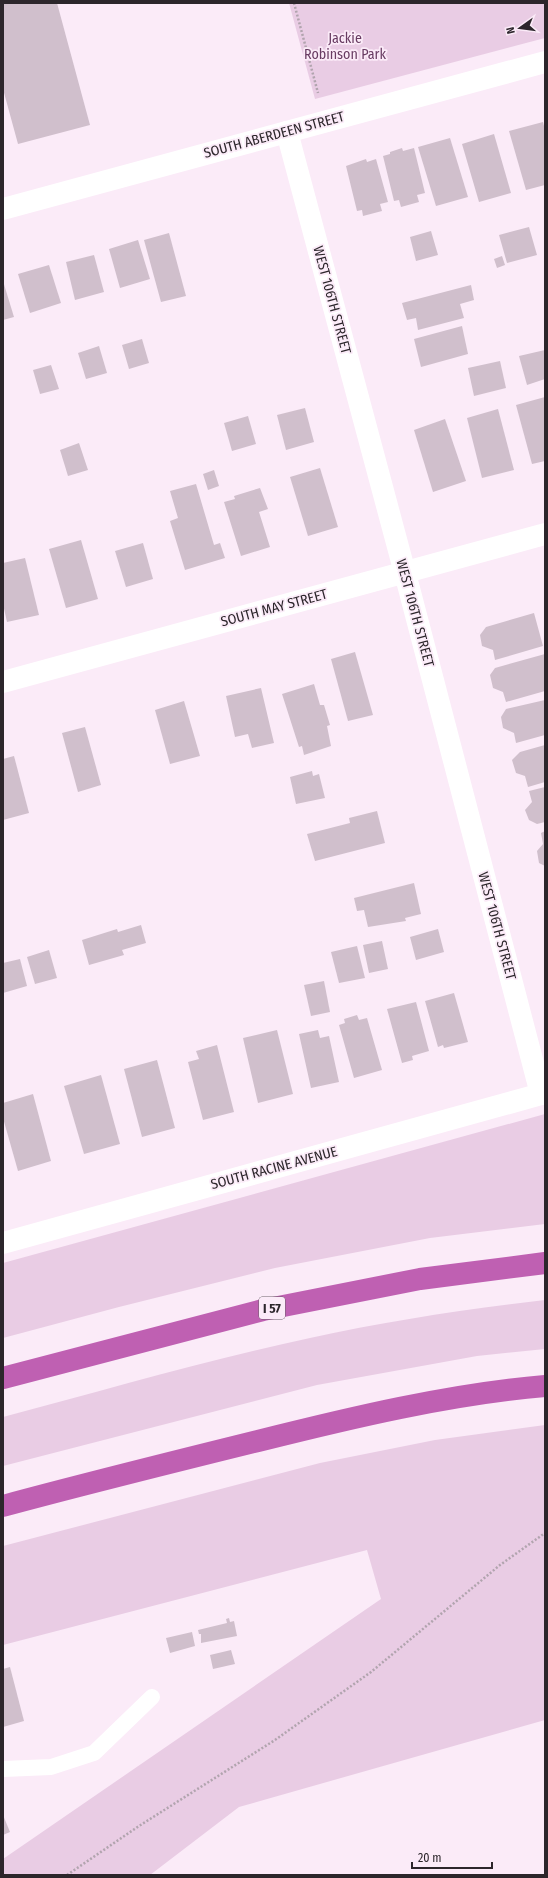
<svg xmlns="http://www.w3.org/2000/svg" width="548" height="1878" font-family="'Fira Sans Condensed',sans-serif">
<rect width="100%" height="100%" fill="#fbebf8"/>
<!-- green -->
<g fill="#e9cce4">
<path d="M289,3H545V38L315,99Z"/>
<path d="M545,1114V1224L430,1238L275,1268L119,1307L3,1338V1263Z"/>
<path d="M545,1300V1349L477,1356L317,1385L3,1466V1417C105,1390 207,1360 310,1338C387,1321 466,1309 545,1300Z"/>
<path d="M545,1425V1720L239,1807L150,1875H3V1859L381,1599L367,1550L3,1645V1546L320,1463L435,1440Z"/>
</g>
<!-- building -->
<g fill="#d0bfcc">
<path d="M3,3H57L90,125L18,144L3,89Z"/>
<path d="M543,122L545,130V185L526,190L509,131Z"/>
<path d="M494,134L511,193L479,202L462,144Z"/>
<path d="M450,138L468,197L436,206L418,147Z"/>
<path d="M402,148L403,151L414,148L425,193L417,195L419,202L401,207L399,200L394,201L383,156L390,154V152Z"/>
<path d="M366,159L367,162L376,159L388,202L380,204L382,211L363,216L362,210L357,211L346,166Z"/>
<path d="M529,227L537,255L507,263L499,235Z"/>
<path d="M431,231L438,255L416,261L410,237Z"/>
<path d="M169,233L186,296L161,302L144,240Z"/>
<path d="M138,240L150,279L120,288L109,249Z"/>
<path d="M94,255L104,292L75,300L66,262Z"/>
<path d="M502,256L505,265L497,268L494,259Z"/>
<path d="M49,265L61,303L30,313L18,274Z"/>
<path d="M3,281L14,317L3,320Z"/>
<path d="M471,285L474,300L460,304L464,318L418,330L416,318L407,320L402,303Z"/>
<path d="M462,326L468,354L421,367L414,339Z"/>
<path d="M142,339L149,363L129,369L122,345Z"/>
<path d="M99,346L107,373L86,379L78,353Z"/>
<path d="M545,350V379L527,385L519,356Z"/>
<path d="M500,361L506,388L474,396L468,368Z"/>
<path d="M51,365L59,389L40,394L33,370Z"/>
<path d="M545,397V461L532,464L516,405Z"/>
<path d="M305,408L314,442L286,450L277,415Z"/>
<path d="M498,409L514,470L482,478L467,418Z"/>
<path d="M248,416L256,444L232,451L224,423Z"/>
<path d="M445,419L466,481L433,492L414,430Z"/>
<path d="M79,443L88,470L68,476L60,450Z"/>
<path d="M320,468L338,527L308,536L290,477Z"/>
<path d="M214,470L219,486L208,490L203,474Z"/>
<path d="M196,484L214,545L220,543L225,558L185,570L170,521L178,518L170,491Z"/>
<path d="M260,488L268,509L259,512L270,547L241,556L224,502L235,499L234,496Z"/>
<path d="M81,540L98,599L66,608L49,549Z"/>
<path d="M143,543L153,579L126,587L115,551Z"/>
<path d="M25,558L39,615L7,622L3,604V563Z"/>
<path d="M534,613L543,646L495,660L493,650L482,646L480,635L486,627Z"/>
<path d="M355,652L373,715L348,721L331,659Z"/>
<path d="M545,654V691L506,702L503,692L493,688L490,675L495,668Z"/>
<path d="M314,684L320,705H324L330,725L327,726L331,746L304,755L302,746L299,747L282,694Z"/>
<path d="M261,688L274,743L252,748L248,734L235,737L226,696Z"/>
<path d="M545,700V735L516,743L514,733L503,728L501,717L506,709Z"/>
<path d="M184,701L200,756L170,764L155,710Z"/>
<path d="M85,727L101,785L78,792L62,733Z"/>
<path d="M545,745V782L528,787L525,776L516,773L512,760L520,752Z"/>
<path d="M14,756L29,813L3,820V759Z"/>
<path d="M312,771L313,776L319,774L325,798L296,804L290,777Z"/>
<path d="M545,787V822L537,824L529,820L525,810L532,802L529,791Z"/>
<path d="M377,811L385,843L315,861L307,834L350,823L349,818Z"/>
<path d="M545,831V866L539,863L537,851L543,844L541,833Z"/>
<path d="M414,883L421,914L405,918L406,921L368,927L364,910L357,911L354,898Z"/>
<path d="M141,925L146,943L122,950L124,955L89,965L82,940L117,929L118,932Z"/>
<path d="M438,929L444,952L416,960L410,937Z"/>
<path d="M382,941L388,969L369,973L363,945Z"/>
<path d="M357,946L365,978L339,983L331,952Z"/>
<path d="M49,950L57,978L35,984L27,957Z"/>
<path d="M20,959L27,986L3,993V963Z"/>
<path d="M324,981L330,1012L311,1016L304,985Z"/>
<path d="M454,993L468,1042L444,1048L443,1045L438,1047L425,1001Z"/>
<path d="M416,1002L429,1051L412,1056L413,1060L402,1063L387,1009Z"/>
<path d="M357,1015L359,1020L367,1018L382,1070L354,1078L339,1025L345,1023L344,1019Z"/>
<path d="M277,1030L293,1094L258,1103L243,1038Z"/>
<path d="M318,1030L320,1038L329,1036L339,1082L311,1088L299,1034Z"/>
<path d="M217,1045L234,1112L203,1120L188,1062L199,1059L196,1051Z"/>
<path d="M157,1060L175,1128L142,1137L124,1069Z"/>
<path d="M101,1075L120,1144L84,1154L64,1086Z"/>
<path d="M33,1094L51,1161L18,1171L3,1118V1103Z"/>
<path d="M229,1618L230,1622L234,1621L237,1636L201,1643V1634H199L198,1630L227,1623L226,1619Z"/>
<path d="M192,1632L195,1646L170,1653L166,1638Z"/>
<path d="M231,1650L235,1664L213,1669L210,1655Z"/>
<path d="M10,1667L24,1721L3,1727V1669Z"/>
<path d="M3,1815L10,1832L3,1835Z"/>
</g>
<g fill="none" stroke-linecap="round" stroke-linejoin="round">
<!-- path -->
<g stroke="#b1a4ae" stroke-width="2.5" stroke-dasharray="2 2" stroke-linecap="butt">
<path d="M294,3L318,93"/>
<path d="M67,1875L139,1826L275,1740L371,1672L500,1565L545,1533"/>
</g>
<!-- service -->
<path stroke="#fff" stroke-width="16" d="M3,1769L51,1767L94,1753L152,1697"/>
<!-- minor -->
<g stroke="#fff" stroke-width="22">
<path d="M287,132L405,573L541,1094"/>
<path d="M3,209L545,62"/>
<path d="M3,682L545,534"/>
<path d="M3,1243L545,1093"/>
</g>
<!-- motorway -->
<g stroke="#bf60b2" stroke-width="22">
<path d="M3,1378L263,1310L420,1279L545,1263"/>
<path d="M3,1506C88,1483 173,1462 258,1441C350,1418 450,1394 545,1386"/>
</g>
</g>
<g text-anchor="middle" dominant-baseline="central" stroke-width="3.5" stroke-linejoin="round" paint-order="stroke">
<!-- shield labels -->
<rect fill="#fbebf8" stroke="#6a6168" stroke-width="1" x="259" y="1297" width="26" height="22" rx="3"/>
<g font-size="13" font-weight="bold" fill="#2c262b">
<text x="272" y="1308">I 57</text>
</g>
<!-- park labels -->
<g font-size="14" fill="#683b62" stroke="#fbebf8">
<text x="345" y="38">Jackie<tspan x="345" dy="16">Robinson Park</tspan></text>
</g>
<!-- street labels -->
<g font-size="14" fill="#2c262b" stroke="#fbebf8">
<text transform="translate(274 135) rotate(-15)">SOUTH ABERDEEN STREET</text>
<text transform="translate(332 300) rotate(75)">WEST 106TH STREET</text>
<text transform="translate(274 608) rotate(-15)">SOUTH MAY STREET</text>
<text transform="translate(415 613) rotate(75)">WEST 106TH STREET</text>
<text transform="translate(497 926) rotate(75)">WEST 106TH STREET</text>
<text transform="translate(274 1168) rotate(-15)">SOUTH RACINE AVENUE</text>
</g>
</g>
<!-- border -->
<rect width="548" height="1878" fill="none" stroke="#2c262b" stroke-width="8"/>
<!-- north arrow -->
<g transform="translate(520 28) rotate(256)" stroke="#fbebf8" stroke-width="3" paint-order="stroke">
<path d="M0-3L7 15L0 10L-7 15Z" fill="#2c262b"/>
<text y="-6" font-size="11" font-weight="bold" text-anchor="middle" fill="#2c262b">N</text>
</g>
<!-- scale -->
<path d="M412 1862v6h80v-6" fill="none" stroke="#2c262b" stroke-width="2"/>
<text x="418" y="1862" font-size="12" fill="#2c262b" stroke="#fbebf8" stroke-width="3" paint-order="stroke">20 m</text>
</svg>
